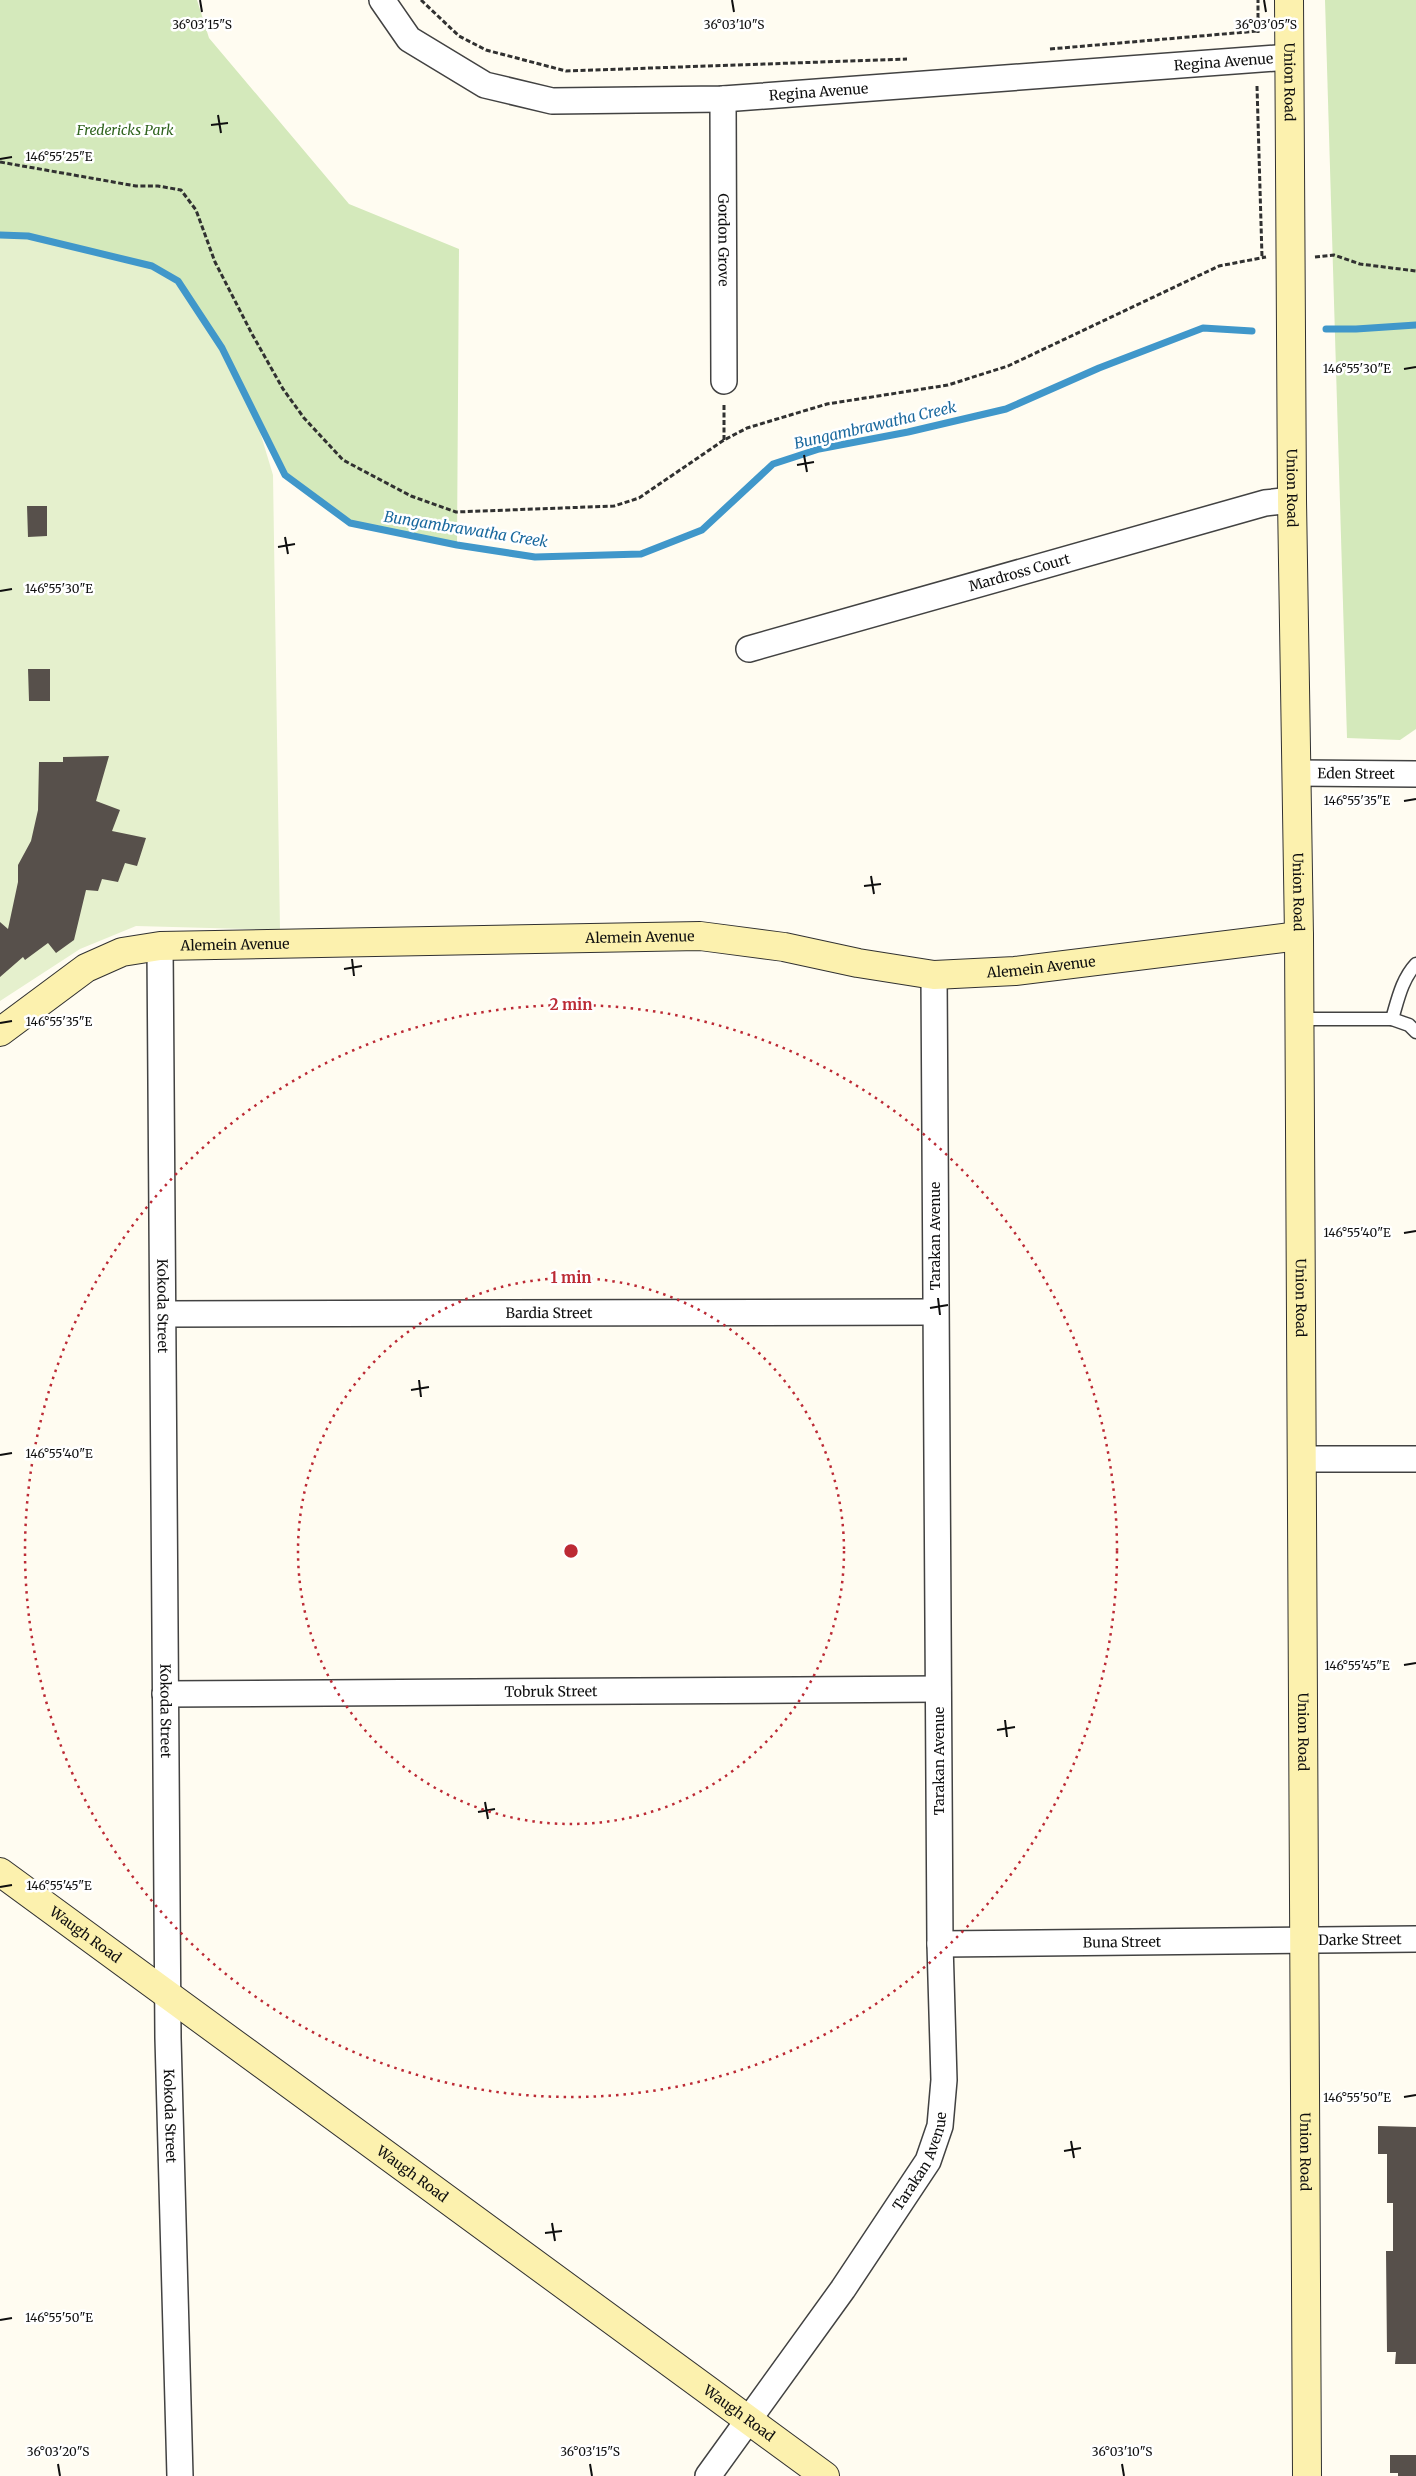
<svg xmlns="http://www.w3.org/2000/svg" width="1416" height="2476" font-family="Merriweather,serif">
<rect width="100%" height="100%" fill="#fffcf1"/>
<!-- park -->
<g fill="#d4e9bb">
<path d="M0,0H197L209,38L349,204L459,249L457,545L350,523L285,475L222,348L28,236L0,235Z"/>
<path d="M1325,0H1416V729L1400,740L1347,738Z"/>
</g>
<!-- pitch -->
<path fill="#e5f0cd" d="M0,235L28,236L152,266L178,281L222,348L257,422L273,475L280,930L136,926L80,949L0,1001Z"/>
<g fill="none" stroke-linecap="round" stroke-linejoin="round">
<!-- stream -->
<g stroke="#4097ca" stroke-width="7">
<path d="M0,235L28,236L152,266L178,281L222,348L285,475L350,523L457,545L535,557L641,554L702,530L773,464L819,449L908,432L1006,409L1099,368L1203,328L1252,331"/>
<path d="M1326,329H1356L1416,325"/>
</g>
</g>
<!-- building -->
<g fill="#57504b">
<path d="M27,506H47V536L28,537Z"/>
<path d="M28,669H50V701H29Z"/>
<path d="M109,756L96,801L120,810L112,831L146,838L137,866L125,863L118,882L102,879L98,891L86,890L74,940L56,953L48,943L25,960L23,957L0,977V922L8,929L18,882V865L31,841L38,810L39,762H63V757Z"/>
<path d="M1378,2126L1416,2127V2364H1395L1396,2352H1387L1386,2251H1393V2203H1387V2154H1378Z"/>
<path d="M1390,2455H1416V2476H1398V2473H1390Z"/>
</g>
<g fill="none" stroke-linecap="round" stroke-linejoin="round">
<!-- lane casing -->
<g stroke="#424242" stroke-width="15">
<g id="lane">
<path d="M1300,1019H1392L1409,1025L1416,1032"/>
<path d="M1392,1019C1398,999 1402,979 1416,964"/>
</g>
</g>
<!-- street casing -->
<g stroke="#424242" stroke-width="28">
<g id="street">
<path id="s1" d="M382,0L409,39L485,85L552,101L723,99L1290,57"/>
<path id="s2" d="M723,99L724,381"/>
<path id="s3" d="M749,649L1265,503L1292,500"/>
<path id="s4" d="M1296,773L1416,774"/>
<path id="s5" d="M160,946L168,2038L180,2476"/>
<path id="s6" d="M164,1314L935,1312"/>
<path d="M1301,1459H1416"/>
<path id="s7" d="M165,1694L938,1689"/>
<path id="s8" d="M940,1944L1416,1939"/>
<path id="s9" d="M708,2476L843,2289L928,2161L940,2126L944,2080L940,1944L934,975"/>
</g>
</g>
<!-- secondary casing -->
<g stroke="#313131" stroke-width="30">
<g id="secondary">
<path id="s10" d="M1289,0L1292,500L1299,936L1307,2476"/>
<path id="s11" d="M0,1032L86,968L122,952L160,946L700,936L784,947L858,963L934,975L1015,971L1299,936"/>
<path id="s12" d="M0,1872L825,2476"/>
</g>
</g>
<!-- path -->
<g stroke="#313131" stroke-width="3" stroke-dasharray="5 2.5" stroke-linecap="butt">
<path d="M421,0L459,36L486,50L566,71L907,59"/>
<path d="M1258,33V0"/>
<path d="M1050,49L1258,31"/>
<path d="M1257,86L1262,257"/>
<path d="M0,162L136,186H158L181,190L196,210L215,262L252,334L283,389L304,418L343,460L411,496L456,512L614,506L639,498L724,440L747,428L827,404L948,385L1008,366L1219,266L1266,257"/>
<path d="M1315,257L1334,255L1360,264L1416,271"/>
<path d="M724,405V440"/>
</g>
<!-- lane -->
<use href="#lane" stroke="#fff" stroke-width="12"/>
<!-- street -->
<use href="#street" stroke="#fff" stroke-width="25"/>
<!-- secondary -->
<use href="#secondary" stroke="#fcf1ae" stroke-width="28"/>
</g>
<!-- ticks -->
<path fill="none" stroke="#0f0f0f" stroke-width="2" d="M200,0L202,12M732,0L734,12M1264,0L1266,12M218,115L221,133M211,125L228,123M0,159L12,157M1404,369L1416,367M804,455L807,472M797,465L814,462M285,537L288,554M278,547L295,544M0,591L12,589M1404,801L1416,799M871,876L874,894M864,886L881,884M352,959L354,976M344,969L362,966M0,1023L12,1021M1404,1233L1416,1231M938,1298L940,1315M930,1308L948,1305M419,1380L421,1397M411,1390L429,1387M0,1455L12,1453M1404,1665L1416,1663M1005,1720L1007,1737M997,1730L1015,1727M485,1802L488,1819M478,1812L495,1809M0,1887L12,1885M1404,2097L1416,2095M1071,2141L1074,2158M1064,2151L1081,2148M552,2223L555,2241M545,2233L562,2231M0,2320L12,2318M58,2464L60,2476M590,2464L592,2476M1122,2464L1124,2476"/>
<!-- distance rings -->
<g fill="none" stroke="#bc2a35" stroke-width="2.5" stroke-dasharray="2.5 5">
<circle cx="571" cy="1551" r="273"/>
<circle cx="571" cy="1551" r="546"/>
</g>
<g text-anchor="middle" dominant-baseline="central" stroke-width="5" stroke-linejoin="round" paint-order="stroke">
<!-- street labels -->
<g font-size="14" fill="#0f0f0f" stroke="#fff">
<text stroke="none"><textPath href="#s1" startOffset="878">Regina Avenue</textPath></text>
<text stroke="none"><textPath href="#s10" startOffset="82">Union Road</textPath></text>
<text stroke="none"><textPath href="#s1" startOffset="472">Regina Avenue</textPath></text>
<text stroke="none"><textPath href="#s2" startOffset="141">Gordon Grove</textPath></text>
<text stroke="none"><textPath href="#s10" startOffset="488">Union Road</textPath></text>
<text stroke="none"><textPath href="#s3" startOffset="281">Mardross Court</textPath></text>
<text stroke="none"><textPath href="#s4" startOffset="60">Eden Street</textPath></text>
<text stroke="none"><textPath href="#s10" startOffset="892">Union Road</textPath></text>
<text stroke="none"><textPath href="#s11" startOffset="665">Alemein Avenue</textPath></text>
<text stroke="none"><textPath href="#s11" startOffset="260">Alemein Avenue</textPath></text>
<text stroke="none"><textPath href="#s11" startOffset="1070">Alemein Avenue</textPath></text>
<text transform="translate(935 1236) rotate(-90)">Tarakan Avenue</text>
<text stroke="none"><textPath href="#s10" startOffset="1298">Union Road</textPath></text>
<text stroke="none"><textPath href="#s5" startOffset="360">Kokoda Street</textPath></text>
<text stroke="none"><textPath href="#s6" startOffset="385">Bardia Street</textPath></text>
<text stroke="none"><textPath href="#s7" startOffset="386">Tobruk Street</textPath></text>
<text stroke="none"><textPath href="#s5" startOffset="765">Kokoda Street</textPath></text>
<text stroke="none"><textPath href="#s10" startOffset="1732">Union Road</textPath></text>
<text transform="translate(939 1761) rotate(-90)">Tarakan Avenue</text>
<text stroke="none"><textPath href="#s12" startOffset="106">Waugh Road</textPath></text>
<text stroke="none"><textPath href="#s8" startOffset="420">Darke Street</textPath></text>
<text stroke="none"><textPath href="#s8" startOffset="182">Buna Street</textPath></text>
<text stroke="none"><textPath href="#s5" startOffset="1170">Kokoda Street</textPath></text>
<text stroke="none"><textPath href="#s10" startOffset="2152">Union Road</textPath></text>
<text stroke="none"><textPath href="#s9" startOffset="381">Tarakan Avenue</textPath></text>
<text stroke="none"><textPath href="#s12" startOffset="511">Waugh Road</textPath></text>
<text stroke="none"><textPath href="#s12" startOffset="916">Waugh Road</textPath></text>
</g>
<!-- park labels -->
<g font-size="14" font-style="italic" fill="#316520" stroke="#fff">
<text x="125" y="130">Fredericks Park</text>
</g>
<!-- water labels -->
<g font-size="15" font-style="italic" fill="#1b699e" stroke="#fff">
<text transform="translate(875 425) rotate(-13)">Bungambrawatha Creek</text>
<text transform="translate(466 529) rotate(9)">Bungambrawatha Creek</text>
</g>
</g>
<g font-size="12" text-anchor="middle" fill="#0f0f0f" stroke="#fff" stroke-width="5" stroke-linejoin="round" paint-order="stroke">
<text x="202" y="29">36°03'15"S</text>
<text x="734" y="29">36°03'10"S</text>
<text x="1266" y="29">36°03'05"S</text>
<text x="59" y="161">146°55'25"E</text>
<text x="1357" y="373">146°55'30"E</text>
<text x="59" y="593">146°55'30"E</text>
<text x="1357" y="805">146°55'35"E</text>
<text x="59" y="1026">146°55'35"E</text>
<text x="1357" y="1237">146°55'40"E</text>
<text x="59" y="1458">146°55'40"E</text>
<text x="1357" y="1670">146°55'45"E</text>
<text x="59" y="1890">146°55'45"E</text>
<text x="1357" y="2102">146°55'50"E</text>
<text x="59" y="2322">146°55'50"E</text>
<text x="58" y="2456">36°03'20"S</text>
<text x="590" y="2456">36°03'15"S</text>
<text x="1122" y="2456">36°03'10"S</text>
</g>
<circle cx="571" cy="1551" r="8" fill="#bc2a35" stroke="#fff" stroke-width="2.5"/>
<g font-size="15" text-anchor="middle" font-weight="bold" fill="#bc2a35" stroke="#fff" stroke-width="5" stroke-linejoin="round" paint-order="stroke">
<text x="571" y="1010">2 min</text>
<text x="571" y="1283">1 min</text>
</g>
</svg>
